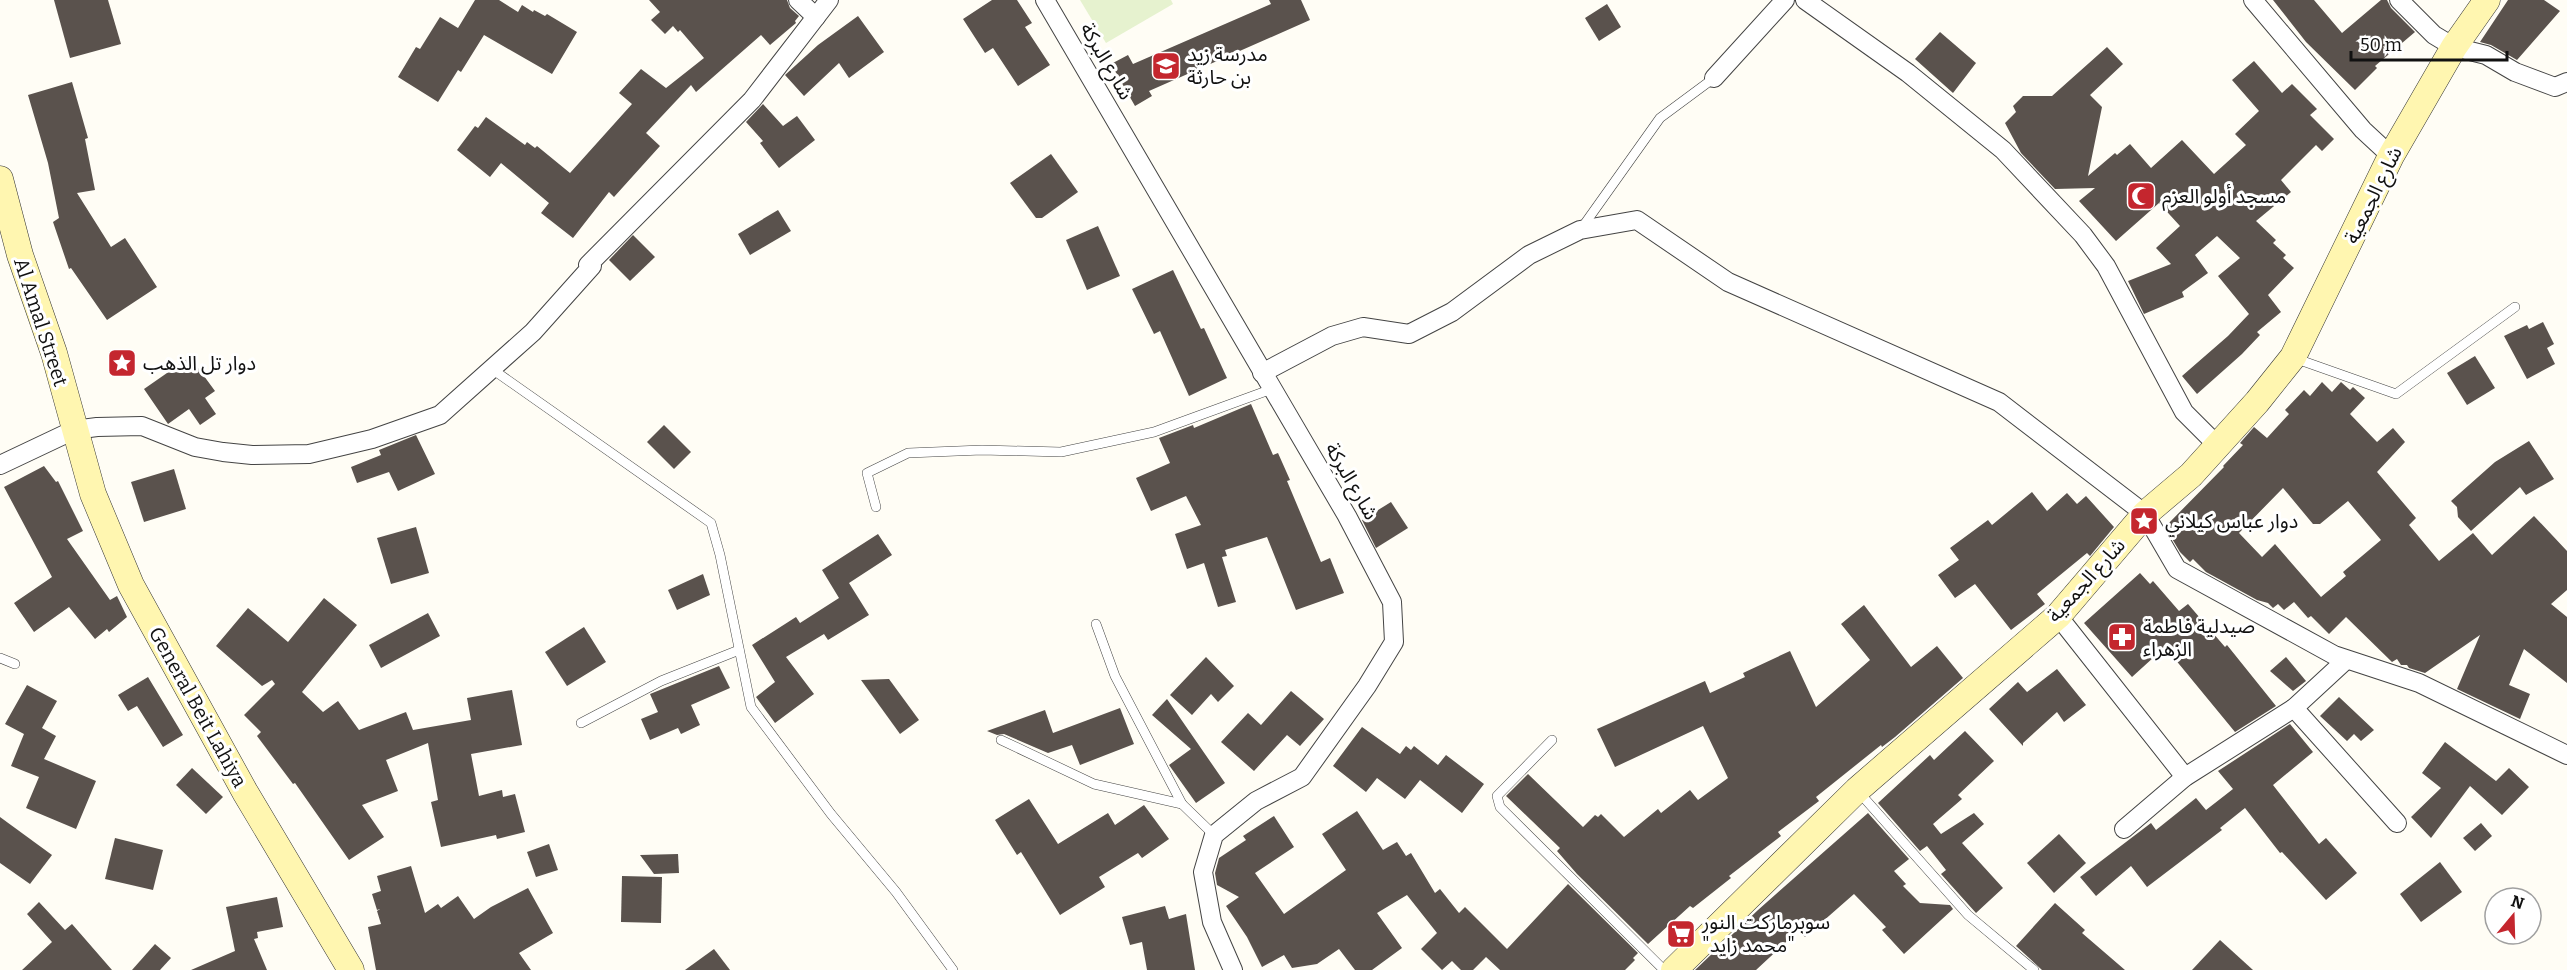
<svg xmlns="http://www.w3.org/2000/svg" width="2567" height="970" font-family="Bitter,'Noto Sans Arabic',serif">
<rect width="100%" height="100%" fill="#fffdf5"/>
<!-- pitch -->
<path fill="#e6f2cf" d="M1080,0H1171L1173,4L1106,43Z"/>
<!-- building -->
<g fill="#5a524d" fill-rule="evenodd">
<path d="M54,0H108L121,44L70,58Z"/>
<path d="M475,0H499L518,12L522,5L533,12L534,10L545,16L547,14L577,32L552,74L484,35L461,72L458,70L438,102L398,77L416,47L420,49L440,17L458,28Z"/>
<path d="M649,0H787L790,8L799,16L795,21L796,23L770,45L761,35L696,92L691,85L646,133L660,146L614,197L609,192L573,238L541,213L549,203L501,163L490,177L457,150L475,126L478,128L486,117L525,145L527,142L535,148L537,146L570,173L632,104L619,93L641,69L666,88L704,58L680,30L678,32L673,26L665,34L651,20L660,12Z"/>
<path d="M992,0H1017L1032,23L1025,27L1050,65L1018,86L993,48L985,53L963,19Z"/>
<path d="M1269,0H1301L1310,20L1149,91L1152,96L1135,106L1111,64L1128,55L1133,64L1271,4Z"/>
<path d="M2273,0H2314L2342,33L2381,0H2387L2391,8L2415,32L2375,66L2377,68L2355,90L2306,42Z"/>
<path d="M2508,0H2544L2560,11L2517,60L2491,45L2480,42Z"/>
<path d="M1607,4L1621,27L1599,41L1585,18Z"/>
<path d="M858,16L884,52L849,78L839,63L804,96L785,75L818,45Z"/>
<path d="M1940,32L1976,63L1953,93L1915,59Z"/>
<path d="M2107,47L2123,64L2090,95L2102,107L2088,176L2115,153L2117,155L2130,144L2151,168L2182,140L2214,174L2246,145L2235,134L2259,111L2232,80L2254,61L2282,93L2292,84L2317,109L2310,115L2334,139L2322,151L2316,145L2281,180L2291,192L2256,221L2276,240L2273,243L2286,255L2283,258L2294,268L2268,295L2281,312L2257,332L2260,335L2242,354L2197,394L2182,376L2228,336L2249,314L2218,276L2240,258L2217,236L2195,255L2208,273L2182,292L2184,297L2144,314L2128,281L2171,264L2156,248L2180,226L2159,203L2116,241L2079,201L2095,188L2055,189L2021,153L2005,123L2016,112L2013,106L2023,96H2052Z"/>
<path d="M72,82L88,138L85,139L95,190L77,193L111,247L125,238L157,287L107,320L71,268L69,269L53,222L59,218L48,163L28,95Z"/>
<path d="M763,104L783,126L797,116L815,140L779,168L760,143L763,141L746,122Z"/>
<path d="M1051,154L1078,192L1042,218H1036L1010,183Z"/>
<path d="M778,210L791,231L750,255L738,234Z"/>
<path d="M1098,226L1120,276L1087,290L1066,240Z"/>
<path d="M633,235L655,257L630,281L609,260Z"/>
<path d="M1173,270L1201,329L1204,328L1227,378L1189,396L1160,331L1154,334L1132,289Z"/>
<path d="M2543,322L2554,344L2547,348L2555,364L2527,379L2504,336L2527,325L2529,329Z"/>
<path d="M2475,356L2495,388L2467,405L2447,373Z"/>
<path d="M190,357L215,391L205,398L216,414L200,425L189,409L168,424L144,389Z"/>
<path d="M2322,382L2332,392L2341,382L2350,390L2353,387L2365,398L2350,414L2377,442L2393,428L2405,442L2377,472L2416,518L2409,525L2439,561L2473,533L2492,555L2534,516L2567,551V590L2551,604L2567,617V683L2524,649L2509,685L2530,694L2520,719L2457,689L2480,635L2425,673L2409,668L2407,665H2401L2397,659L2392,662L2346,617L2329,634L2311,616L2308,618L2294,602L2284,610L2278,604L2273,608L2268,603L2257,600L2206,572L2193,559L2190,562L2180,552L2165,527L2224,467L2223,466L2243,445L2240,443L2254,427L2267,438L2289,414L2285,410L2304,390L2310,396ZM2283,488L2313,524H2320L2348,501L2381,540L2343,572L2346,576L2321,597L2275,544L2262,557L2239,533Z"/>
<path d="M1251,404L1273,455L1278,453L1290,480L1287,481L1321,562L1330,558L1344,593L1296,610L1267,537L1225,550L1227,556L1222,557L1236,602L1218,607L1204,563L1187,569L1175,534L1201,525L1186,496L1151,511L1136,478L1170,463L1159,438L1193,425L1194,428Z"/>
<path d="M664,425L691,452L674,469L647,442Z"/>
<path d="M416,435L435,474L398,491L389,472L357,483L351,467L381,455L379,450Z"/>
<path d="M2529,441L2554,479L2526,495L2520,487L2471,531L2458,517L2457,507L2451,501L2495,462Z"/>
<path d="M44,466L56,482L58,481L83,531L67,539L110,600L117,596L127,617L109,632L107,629L95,639L69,607L34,632L14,603L52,577L4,487Z"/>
<path d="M174,469L186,509L144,522L131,482Z"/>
<path d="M2032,492L2047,511L2067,493L2077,504L2086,496L2114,527L2090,556L2087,553L2037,594L2045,604L2011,630L1975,584L1955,598L1938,575L1959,560L1950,548L1988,520L1992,525Z"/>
<path d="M1391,502L1408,528L1376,548L1362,520Z"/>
<path d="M416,527L429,573L391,584L377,538Z"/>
<path d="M878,534L892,555L849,583L869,615L828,640L824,634L786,657L814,694L775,723L756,697L775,682L752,645L796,617L800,623L839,598L822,570Z"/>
<path d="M2140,573L2150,584L2153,581L2179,611L2188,604L2225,647L2227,645L2276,706L2235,732L2165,647L2132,677L2084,623Z"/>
<path d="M703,574L710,595L677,610L668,590Z"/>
<path d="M324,598L357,625L302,692L323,712L338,701L359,730L406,712L413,730L471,720L467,698L512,690L522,745L471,754L479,796L502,790L503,797L515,794L525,832L497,839L496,835L441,847L431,802L438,800L428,743L386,760L398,791L362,805L384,837L349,860L295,783L293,784L257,736L261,732L244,715L275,684L272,680L262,686L216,646L248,608L288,642Z"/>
<path d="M1864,605L1911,667L1937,646L1963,678L1895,737L1882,747L1881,745L1816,797L1819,801L1778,832L1781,836L1729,876L1731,878L1693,908L1690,906L1648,944L1577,874L1557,851L1560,848L1506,796L1528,774L1583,827L1595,815L1598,817L1601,814L1624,837L1658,809L1661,813L1690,790L1698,800L1728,778L1703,726L1615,767L1597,729L1705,681L1710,693L1745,677L1743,673L1790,651L1816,707L1870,660L1841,624Z"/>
<path d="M428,613L440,636L381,668L369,645Z"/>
<path d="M584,627L606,662L567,686L545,652Z"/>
<path d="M1206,657L1234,686L1218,702L1211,694L1192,715L1170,695Z"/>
<path d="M2286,657L2306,681L2293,691L2270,671Z"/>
<path d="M719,666L730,688L691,705L700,725L681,734L678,728L650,740L641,719L658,712L650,694Z"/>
<path d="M2057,669L2086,705L2064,722L2057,712L2023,743V746L1989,709L2018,682L2027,692Z"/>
<path d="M148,677L183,735L163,747L137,706L128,711L118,695Z"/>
<path d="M889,679L919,720L900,734L861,680Z"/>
<path d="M27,685L57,701L42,728L56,736L44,759L96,781L76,829L26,808L39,777L11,766L24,734L5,724Z"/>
<path d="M1291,691L1324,719L1300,746L1287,735L1254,771L1221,742L1248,713L1261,725Z"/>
<path d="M2339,697L2374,730L2361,741L2354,734L2347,741L2320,716Z"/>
<path d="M1167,699L1225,783L1196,803L1169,765L1191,749L1152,715Z"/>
<path d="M1120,708L1134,744L1080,765L1072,745L1048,753L1004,734L997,735L987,731L1045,710L1053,733Z"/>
<path d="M2290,724L2313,752L2273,785L2319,844L2326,838L2357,873L2326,900L2282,852L2280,853L2245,808L2220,828L2222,830L2147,887L2131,866L2096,896L2080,877L2151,823L2156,830L2196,798L2206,810L2233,789L2218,771Z"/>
<path d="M1362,727L1400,754L1406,746L1411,750L1414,746L1438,765L1446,755L1484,784L1462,813L1420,780L1405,799L1377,778L1366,792L1333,766Z"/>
<path d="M1965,731L1994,761L1958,795L1962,799L1933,824L1941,834L1974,813L1984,824L1962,843L2003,888L1976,913L1941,874L1946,870L1927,846L1920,851L1878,803L1930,755L1934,760Z"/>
<path d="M2445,742L2496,781L2509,768L2529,787L2502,815L2470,786L2431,838L2411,817L2441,788L2422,773Z"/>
<path d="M192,768L223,797L206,814L176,785Z"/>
<path d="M1029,799L1058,844L1108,813L1115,825L1144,805L1169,839L1142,858L1138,853L1099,877L1105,887L1060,915L1021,852L1017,855L995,820Z"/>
<path d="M1357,811L1383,850L1397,842L1406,856L1411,853L1435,893L1440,889L1459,913L1465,907L1507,949L1568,884L1638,953L1633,958L1635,960L1625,970H1500L1486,957L1473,970H1461L1452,961L1442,970L1421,949L1437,933L1407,895L1377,913L1402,948L1372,970H1355L1339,949L1317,964L1292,968L1284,955L1262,967L1247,937L1226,906L1239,897L1217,885L1215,873L1219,858L1246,840L1243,836L1274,816L1294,847L1255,873L1284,914L1346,870L1322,834Z"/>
<path d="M1868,813L1909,859L1894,871L1906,884L1903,886L1920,903L1950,905L1953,909L1904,954L1882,930L1886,927L1854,894L1805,937L1799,930L1756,970H1695L1758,910Z"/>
<path d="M0,817L52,855L30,884L0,863Z"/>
<path d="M2481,823L2492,836L2475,851L2463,838Z"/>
<path d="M2059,834L2086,863L2054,893L2027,863Z"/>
<path d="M115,838L163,850L153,890L105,879Z"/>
<path d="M549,844L558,870L536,877L527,852Z"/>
<path d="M678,854L679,873L654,874L640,855Z"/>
<path d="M2440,862L2462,892L2421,922L2400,894Z"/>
<path d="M411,866L425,913L438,904L441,908L458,896L474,919L491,907L528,888L553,933L519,953L531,970H376L368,927L381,924L377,911L380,909L377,910L372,894L381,891L377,876Z"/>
<path d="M622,876L662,877L661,923L621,922Z"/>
<path d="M277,897L283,927L257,932L258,938L254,939L267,970H191L235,951L226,907Z"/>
<path d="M39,902L65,930L72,924L112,970H22L52,942L27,914Z"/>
<path d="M2055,903L2085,930L2082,933L2125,970H2042L2016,946Z"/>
<path d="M1165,906L1169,919L1186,914L1195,970H1147L1142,942L1130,945L1122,917Z"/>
<path d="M2220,940L2253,970H2192Z"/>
<path d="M155,944L171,958L160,970H132Z"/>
<path d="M714,949L730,970H685Z"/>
</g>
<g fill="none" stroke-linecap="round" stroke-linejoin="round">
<!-- lane casing -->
<g stroke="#444" stroke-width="10">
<g id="lane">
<path d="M1581,229L1660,118L1714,78"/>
<path d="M2294,358L2396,394L2515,307"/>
<path d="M492,369L711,523L720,555L751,707L831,814L896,892L953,970"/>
<path d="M876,507L867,473L908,453L982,450L1061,452L1154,432L1272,389"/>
<path d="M1096,624L1115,676L1182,804L1214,835"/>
<path d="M0,658L15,664"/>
<path d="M581,723L661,681L739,650"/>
<path d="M1001,740L1094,784L1182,804"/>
<path d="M1552,740L1497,796L1500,807L1664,970"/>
<path d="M1857,790L1968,915L2034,970"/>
</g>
</g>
<!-- street casing -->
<g stroke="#444" stroke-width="20">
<g id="street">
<path d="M798,0L816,17"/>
<path d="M1045,0L1347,516L1392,602L1394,642L1367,686L1302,777L1256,801L1214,835L1203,872L1212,922L1233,970"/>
<path d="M1805,0L1908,73L2003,150L2083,235L2106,266L2184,412L2218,446"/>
<path d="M2253,0L2363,130L2391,156"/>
<path d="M2399,0L2434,35L2454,47L2486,55L2515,72L2555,87L2567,82"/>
<path d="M1714,78L1785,0"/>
<path d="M1262,373L1332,336L1363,327L1409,334L1452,312L1529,255L1580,230L1637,220L1728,282L1999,402L2145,514L2177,569L2334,655L2419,683L2567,755"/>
<path d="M0,465L74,430L97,427L142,426L195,447L223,452L252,455L309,454L372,439L440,415L533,332L592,266L588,265L752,100L829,0"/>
<path d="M2058,616L2185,777"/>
<path d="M2294,708L2397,823"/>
<path d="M2124,829L2185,777L2294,708L2346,660"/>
</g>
</g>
<!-- secondary casing -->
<g stroke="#333" stroke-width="27">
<g id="secondary">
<path d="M0,179L20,255L54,353L93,494L131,585L245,792L351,970"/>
<path d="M1674,970L1857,790L2058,616L2145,514L2191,475L2257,402L2293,357L2391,156L2454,47L2487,0"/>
</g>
</g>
<!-- lane -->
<use href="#lane" stroke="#fff" stroke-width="9"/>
<!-- street -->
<use href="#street" stroke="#fff" stroke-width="18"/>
<!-- secondary -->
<use href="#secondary" stroke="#fff6b0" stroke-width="26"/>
</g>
<!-- icons -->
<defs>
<g id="school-square" transform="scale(1.5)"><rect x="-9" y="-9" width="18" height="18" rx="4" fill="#c4262e" stroke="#fff"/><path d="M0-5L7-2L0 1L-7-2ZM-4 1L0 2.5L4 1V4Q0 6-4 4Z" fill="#fff"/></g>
<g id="mosque-square" transform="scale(1.5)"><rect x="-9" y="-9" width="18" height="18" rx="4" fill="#c4262e" stroke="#fff"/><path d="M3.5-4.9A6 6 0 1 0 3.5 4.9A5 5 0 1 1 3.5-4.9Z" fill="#fff"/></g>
<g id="sight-square" transform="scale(1.5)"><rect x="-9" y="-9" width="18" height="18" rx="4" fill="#c4262e" stroke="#fff"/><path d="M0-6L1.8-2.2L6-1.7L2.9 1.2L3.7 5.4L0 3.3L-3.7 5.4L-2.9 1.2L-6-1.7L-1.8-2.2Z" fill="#fff"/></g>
<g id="pharmacy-square" transform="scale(1.5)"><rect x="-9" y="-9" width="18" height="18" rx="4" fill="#c4262e" stroke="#fff"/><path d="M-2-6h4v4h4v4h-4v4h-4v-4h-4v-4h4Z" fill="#fff"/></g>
<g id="supermarket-square" transform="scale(1.5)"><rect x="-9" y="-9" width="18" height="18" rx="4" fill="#c4262e" stroke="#fff"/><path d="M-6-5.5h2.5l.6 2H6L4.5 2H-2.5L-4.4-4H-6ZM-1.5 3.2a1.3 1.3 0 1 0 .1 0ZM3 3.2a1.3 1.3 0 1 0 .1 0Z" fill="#fff"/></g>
</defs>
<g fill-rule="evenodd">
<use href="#school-square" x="1166" y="66"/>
<use href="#mosque-square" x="2141" y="196"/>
<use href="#sight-square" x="122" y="363"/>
<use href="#sight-square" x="2144" y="521"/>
<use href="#pharmacy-square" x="2122" y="637"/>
<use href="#supermarket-square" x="1681" y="934"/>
</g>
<g text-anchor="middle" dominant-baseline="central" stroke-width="6" stroke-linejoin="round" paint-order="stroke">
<!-- poi labels -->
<g font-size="20" fill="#111" stroke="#fff" text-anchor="start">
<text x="1187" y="54">مدرسة زيد<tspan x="1187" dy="23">بن حارثة</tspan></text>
<text x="2162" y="196">مسجد أولو العزم</text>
<text x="143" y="363">دوار تل الذهب</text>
<text x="2165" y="521">دوار عباس كيلاني</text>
<text x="2143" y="626">صيدلية فاطمة<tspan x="2143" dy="23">الزهراء</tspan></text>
<text x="1702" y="922">سوبرماركت النور<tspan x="1702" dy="23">"محمد زايد"</tspan></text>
</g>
<!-- street labels -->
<g font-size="20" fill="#111" stroke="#fff">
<text transform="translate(1107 61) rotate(60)">شارع البركة</text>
<text transform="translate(2373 195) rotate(-64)">شارع الجمعية</text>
<text transform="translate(41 322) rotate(72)">Al Amal Street</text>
<text transform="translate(1352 481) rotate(60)">شارع البركة</text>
<text transform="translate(2086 580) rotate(-48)">شارع الجمعية</text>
<text transform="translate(198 707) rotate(61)">General Beit Lahiya</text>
</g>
</g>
<!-- north arrow -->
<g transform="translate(2513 916) rotate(19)"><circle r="28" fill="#ffffff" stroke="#a0a0a0" stroke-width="1.5"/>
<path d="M0-4.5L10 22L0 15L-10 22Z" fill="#c4262e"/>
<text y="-9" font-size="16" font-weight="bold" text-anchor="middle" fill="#111111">N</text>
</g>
<!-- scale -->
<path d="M2351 51v9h156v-9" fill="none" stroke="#111111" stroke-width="3"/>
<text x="2360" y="51" font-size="18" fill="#111111" stroke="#ffffff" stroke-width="4.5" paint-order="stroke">50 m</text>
</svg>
